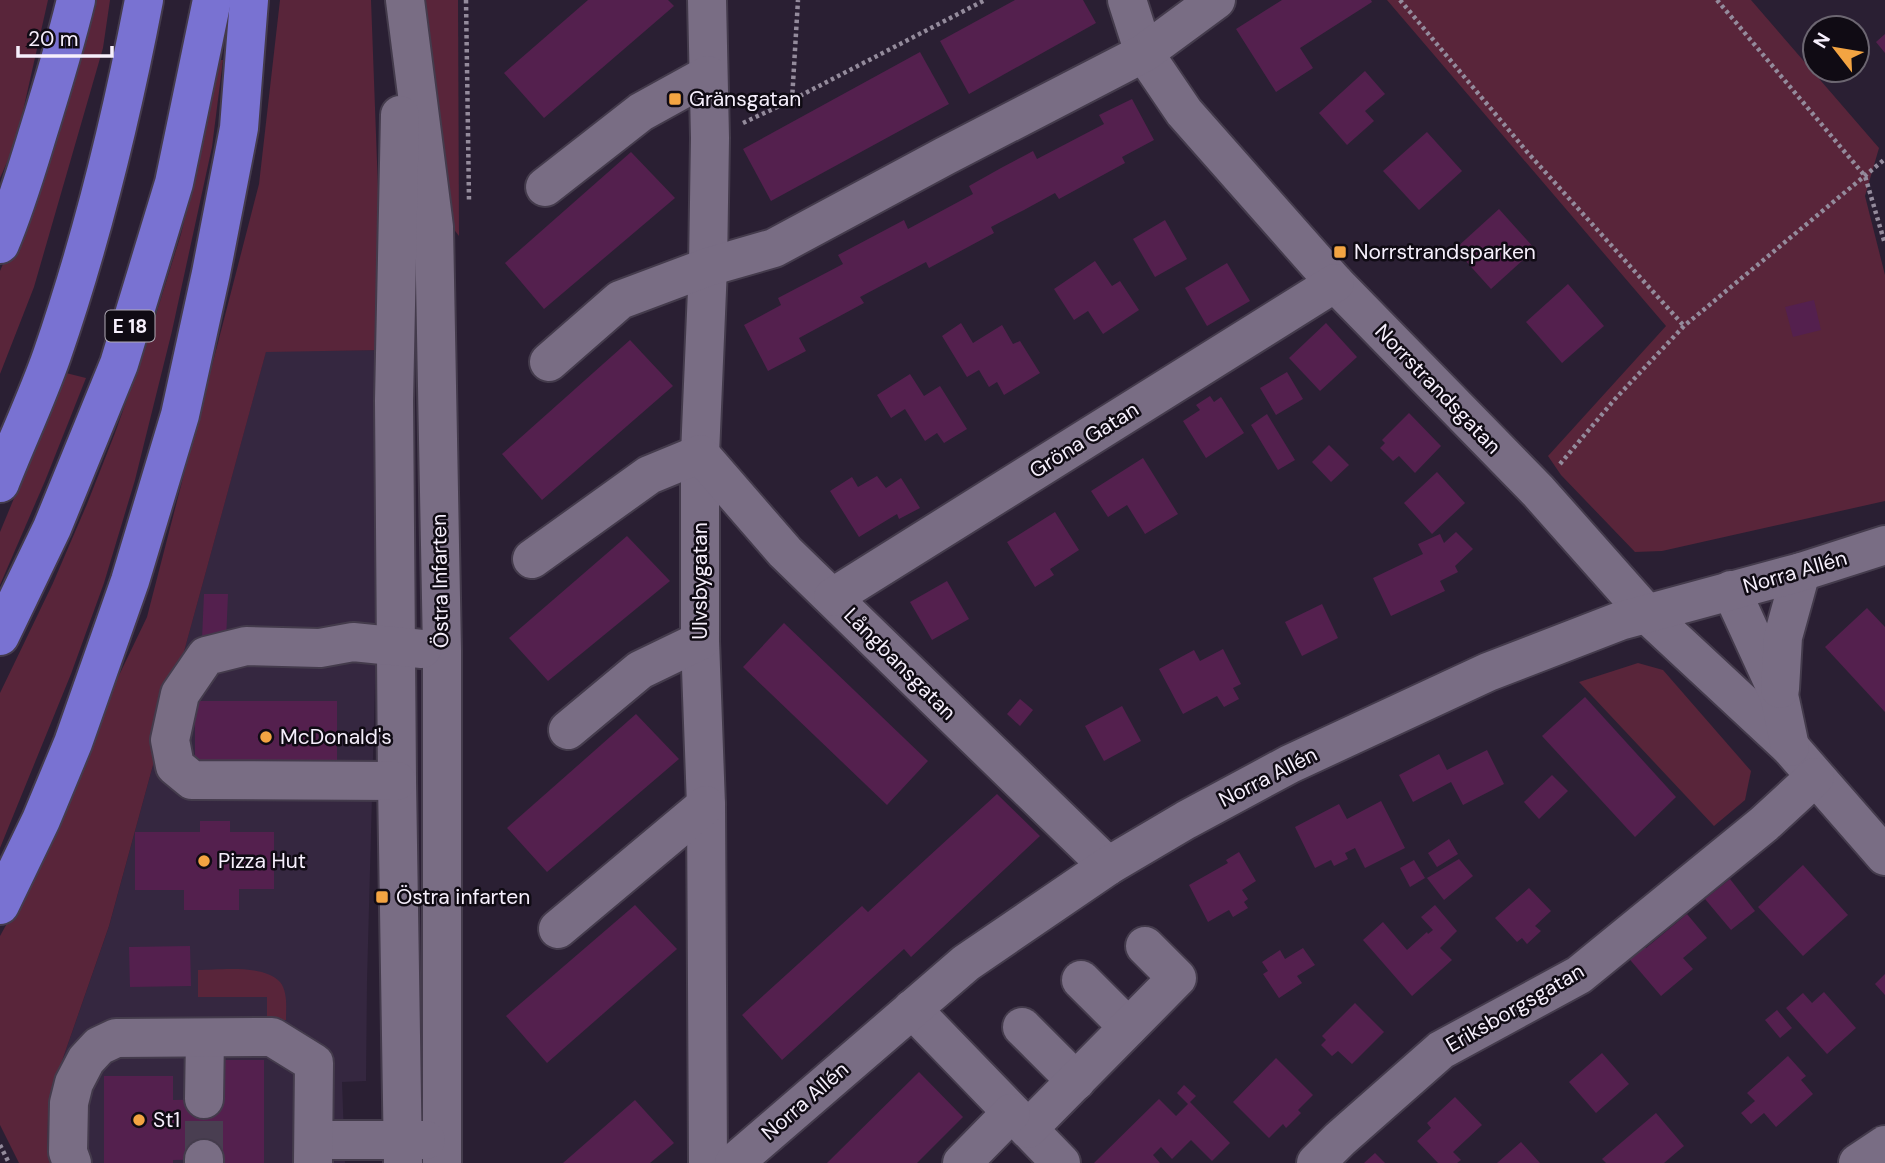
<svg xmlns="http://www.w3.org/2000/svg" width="1885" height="1163" font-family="'DM Sans',sans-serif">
<rect width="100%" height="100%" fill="#2a1f33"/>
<!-- built -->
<path fill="#352740" d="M384,350L367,981L366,1081L342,1082L345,1163H53L47,1152L48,1118L54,1084L109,926L266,351Z"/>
<!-- green -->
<g fill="#59253a">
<path d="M0,0H48L16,142L0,178Z"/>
<path d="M93,0H110L103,48L34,287L0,374V271L62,125Z"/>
<path d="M280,0H371L384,350L266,352L109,926L54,1084L48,1118L47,1152L53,1163H19L0,1125V936L11,916L98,719L147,617L259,184Z"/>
<path d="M425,0H458L459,236L449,223Z"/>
<path d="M1387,0H1751L1879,148L1865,196L1885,275V501L1662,551L1635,552L1561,475L1548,456L1666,326Z"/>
<path d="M219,60H223L212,147L172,331L135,480L104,583L71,674L0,848V693L53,583L87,504L115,433L148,340L181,234L200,154Z"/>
<path d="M66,373L86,378L45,481L0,585V532Z"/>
<path d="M1638,663L1663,670L1751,771L1745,800L1714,826L1579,682Z"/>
<path d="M198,970C220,970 264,964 280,982C288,992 286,1008 286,1020H267V997H198Z"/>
</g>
<!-- building -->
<g fill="#54204e">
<path d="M588,0H668L674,6L544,118L504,73Z"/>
<path d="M1015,0H1083L1096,23L969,94L940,41Z"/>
<path d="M1282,0H1371L1372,2L1300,48L1313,68L1276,92L1236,29Z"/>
<path d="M1885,34V53L1876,42Z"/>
<path d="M920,52L949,104L771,201L743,149Z"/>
<path d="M1365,71L1385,94L1365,111L1374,121L1347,145L1319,113Z"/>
<path d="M1132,99L1154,140L1122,157L1125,163L1059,199L1055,193L1024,210L991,227L994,233L929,268L926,262L860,297L864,303L799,338L806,351L768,371L744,325L781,305L778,298L843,264L838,255L904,220L908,229L973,194L969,186L1001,168L1033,151L1037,159L1104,124L1099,115Z"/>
<path d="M1427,132L1462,171L1419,210L1383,171Z"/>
<path d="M631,152L675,198L544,309L505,263Z"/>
<path d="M1499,209L1535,249L1491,289L1455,249Z"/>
<path d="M1165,220L1187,259L1155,277L1133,239Z"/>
<path d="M1095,261L1112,286L1120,281L1139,310L1103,334L1088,311L1074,320L1054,289Z"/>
<path d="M1227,263L1250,301L1207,326L1185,288Z"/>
<path d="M1568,284L1604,326L1562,363L1526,322Z"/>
<path d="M1814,300L1821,330L1793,337L1785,307Z"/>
<path d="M961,323L973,343L1002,325L1013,344L1020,341L1040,373L1004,395L997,382L989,387L979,370L967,377L942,336Z"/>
<path d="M1326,323L1357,357L1320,391L1289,358Z"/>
<path d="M630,340L673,386L542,500L502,454Z"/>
<path d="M1287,372L1303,399L1276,415L1260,388Z"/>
<path d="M910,374L924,396L940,386L967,429L944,443L937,433L925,441L905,409L891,418L877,395Z"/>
<path d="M1210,396L1214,402L1221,397L1244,433L1206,458L1183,421L1200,410L1196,405Z"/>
<path d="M1409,413L1441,446L1415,473L1399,456L1393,461L1380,448L1385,443L1382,440Z"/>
<path d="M1267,414L1295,460L1278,470L1251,425Z"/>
<path d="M1329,445L1349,465L1331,482L1312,462Z"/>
<path d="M1143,458L1178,514L1145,534L1127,505L1108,517L1091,491Z"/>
<path d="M1437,472L1465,503L1432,534L1404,503Z"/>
<path d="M877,476L886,488L901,478L920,508L899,519L897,514L859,537L830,491L852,477L858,487Z"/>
<path d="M1055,512L1079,550L1050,569L1054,575L1035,587L1007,542Z"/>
<path d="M1456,532L1473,549L1455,566L1458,572L1440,581L1445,591L1391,616L1373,578L1423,554L1418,544L1440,534L1444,543Z"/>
<path d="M627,536L670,581L548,681L509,638Z"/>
<path d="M947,581L969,619L932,640L910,602Z"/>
<path d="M204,594H228L226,640L202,639Z"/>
<path d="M1322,604L1338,638L1302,656L1285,622Z"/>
<path d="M1867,608L1885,627V712L1825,647Z"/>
<path d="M784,623L928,761L887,805L743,667Z"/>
<path d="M1223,649L1241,684L1233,688L1239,699L1224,707L1217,696L1183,714L1159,669L1194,650L1200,661Z"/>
<path d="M1585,697L1676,797L1635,837L1542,736Z"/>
<path d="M1020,699L1033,710L1020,726L1007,714Z"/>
<rect x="195" y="701" width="142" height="73"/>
<path d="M1122,706L1141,741L1104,761L1085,726Z"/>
<path d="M636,714L679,759L547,872L507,828Z"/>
<path d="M1487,750L1504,784L1463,805L1451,782L1413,802L1399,775L1439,754L1447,770Z"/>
<path d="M1552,775L1568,791L1539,819L1524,802Z"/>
<path d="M997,794L1040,836L911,957L904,949L782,1060L742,1015L862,906L868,912Z"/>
<path d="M1381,801L1405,848L1365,868L1355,848L1345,853L1348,859L1334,866L1331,860L1315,868L1295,827L1339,804L1347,819Z"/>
<path d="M200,821H230V832H274V889H239V910H184V890H135V832H200Z"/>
<path d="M1449,839L1458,854L1437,867L1428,853Z"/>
<path d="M1239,852L1256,881L1242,890L1248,899L1244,902L1248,908L1233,917L1229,910L1208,922L1189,885L1228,863L1226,860Z"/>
<path d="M1459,859L1473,876L1444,900L1427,878Z"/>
<path d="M1414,860L1425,878L1410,887L1400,868Z"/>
<path d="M1803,865L1848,915L1803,956L1758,907Z"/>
<path d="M1730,879L1755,911L1731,930L1705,899Z"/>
<path d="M1529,888L1551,911L1535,926L1541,931L1527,944L1522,938L1517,942L1495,918Z"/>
<path d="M635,905L677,949L547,1063L506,1016Z"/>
<path d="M1435,905L1457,931L1440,948L1452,960L1412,996L1363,940L1383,922L1407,950L1427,932L1428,934L1433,930L1421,917Z"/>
<path d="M1687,914L1707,938L1683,958L1693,969L1661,996L1626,955L1641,942L1646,948Z"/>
<path d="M190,946L191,986L130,987L129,947Z"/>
<path d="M1303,948L1315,965L1297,976L1302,983L1279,998L1263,974L1268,971L1262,962L1280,950L1285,959Z"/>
<path d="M1885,974V995L1875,984Z"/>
<path d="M1824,992L1856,1028L1827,1054L1786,1008L1803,993L1812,1003Z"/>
<path d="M1355,1003L1384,1032L1352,1064L1338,1051L1332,1056L1321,1045L1326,1040L1322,1036Z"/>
<path d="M1777,1010L1792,1028L1780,1038L1765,1020Z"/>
<path d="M1602,1053L1629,1084L1596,1113L1569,1082Z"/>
<path d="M1788,1056L1806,1076L1801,1080L1813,1094L1776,1127L1764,1113L1751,1124L1741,1113L1755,1101L1747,1093Z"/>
<path d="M1276,1058L1313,1095L1298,1110L1301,1113L1286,1128L1283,1124L1269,1138L1233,1102Z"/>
<path d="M223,1060H264V1163H224V1159L173,1160V1163H104V1076H173V1100L223,1099Z"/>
<path d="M919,1072L963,1117L917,1163H827Z"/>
<path d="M1184,1085L1196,1096L1190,1102L1230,1143L1212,1161L1191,1140L1172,1159L1161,1147L1153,1155L1160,1163H1094L1159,1099L1176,1116L1188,1104L1177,1093Z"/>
<path d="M1455,1097L1482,1125L1453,1152L1461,1160L1457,1163H1438L1417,1141L1431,1128L1427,1123Z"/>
<path d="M635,1100L674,1143L650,1163H563Z"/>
<path d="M1656,1113L1684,1146L1664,1163H1606L1602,1159Z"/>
<path d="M1521,1142L1540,1163H1497Z"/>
<path d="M1375,1153L1385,1163H1364Z"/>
</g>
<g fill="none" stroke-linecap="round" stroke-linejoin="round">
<!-- minor-tunnel -->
<path stroke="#493e51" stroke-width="38" stroke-dasharray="38 19" stroke-linecap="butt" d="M204,1159V1099"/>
<!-- minor casing -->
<g stroke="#443b4c" stroke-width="42">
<g id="minor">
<path d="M405,0L434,227L442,651V1163"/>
<path d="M707,0L710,138L708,267L700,454V641L706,805L708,1163"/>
<path d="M1127,0L1144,53L1184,112L1335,283L1538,491L1647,614L1790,747L1885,856"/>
<path d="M400,115L394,401L397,781L403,1163"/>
<path d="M545,187L641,112L708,75"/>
<path d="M549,362L620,300L708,267L774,248L945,156L1144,53L1216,0"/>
<path d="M532,559L649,475L700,454L785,552L1108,866"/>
<path d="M1731,590L1779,695L1790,747"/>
<path d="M833,597L1335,283"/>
<path d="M1780,689L1783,637L1801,572"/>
<path d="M568,730L640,670L700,641"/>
<path d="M397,781L192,780L175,766L170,740L180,694L206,656L246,646L320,648L353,642L422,649"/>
<path d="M558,929L706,805"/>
<path d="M1081,980L1128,1027"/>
<path d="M912,1009L1061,1163"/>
<path d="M1022,1027L1076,1081"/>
<path d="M204,1099L205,1038"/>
<path d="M1028,1129L1177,978L1145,946"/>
<path d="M314,1140H426"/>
<path d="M72,1163L68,1152L69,1103L74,1083L86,1060L99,1046L116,1038L272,1037L314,1063L313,1163"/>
<path d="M204,1163V1159"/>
<path d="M734,1163L966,963L1108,866L1186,820L1290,764L1488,672L1620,621L1801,572L1885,545"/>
<path d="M962,1163L1011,1113"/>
<path d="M1316,1163L1340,1139L1441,1050L1579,975L1764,824L1815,777"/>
<path d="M1858,1163L1885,1145"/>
</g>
</g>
<!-- highway casing -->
<g stroke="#443b4c" stroke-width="42">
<g id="highway">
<path d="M0,244C15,209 26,172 37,136C51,91 65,46 76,0"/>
<path d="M0,483C17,440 37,398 52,355C92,239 121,120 144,0"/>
<path d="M0,636L52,528L119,364L174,183L212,0"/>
<path d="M0,905L41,820L73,743L130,581L180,415L211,273L239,128L249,0"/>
</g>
</g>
<!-- path -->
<g stroke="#948b9c" stroke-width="4.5" stroke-dasharray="3.5 3.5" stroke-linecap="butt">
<path d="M466,0L469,200"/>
<path d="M1400,0L1528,153L1684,326"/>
<path d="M1717,0L1865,176L1885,244"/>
<path d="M792,100L798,0"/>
<path d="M743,123L792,100L985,0"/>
<path d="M1560,464L1615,399L1684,326L1885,159"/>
<path d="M0,1145L9,1163"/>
</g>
<!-- minor -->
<use href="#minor" stroke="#796d84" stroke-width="38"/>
<!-- highway -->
<use href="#highway" stroke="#7972d2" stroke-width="38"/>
</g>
<!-- markers -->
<g fill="#f3a442" stroke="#100b14" stroke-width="2.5">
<rect x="668" y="92" width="14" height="14" rx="3.5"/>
<rect x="1333" y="245" width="14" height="14" rx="3.5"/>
<circle cx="266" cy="737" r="7"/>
<circle cx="204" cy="861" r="7"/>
<rect x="375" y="890" width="14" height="14" rx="3.5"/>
<circle cx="139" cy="1120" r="7"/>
</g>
<g text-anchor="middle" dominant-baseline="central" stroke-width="5" stroke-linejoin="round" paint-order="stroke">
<!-- shield labels -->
<rect fill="#100b14" stroke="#b1abb6" stroke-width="2" x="105.5" y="310.5" width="49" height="31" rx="5"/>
<g font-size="19" font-weight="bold" fill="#f6effc">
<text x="130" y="326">E 18</text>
</g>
<!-- poi labels -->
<g font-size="21" fill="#f6effc" stroke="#100b14" text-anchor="start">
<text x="689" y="99">Gränsgatan</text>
<text x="1354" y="252">Norrstrandsparken</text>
<text x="280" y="737">McDonald's</text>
<text x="218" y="861">Pizza Hut</text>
<text x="396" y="897">Östra infarten</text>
<text x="153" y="1120">St1</text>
</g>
<!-- street labels -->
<g font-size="21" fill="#f6effc" stroke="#100b14">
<text transform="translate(1438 389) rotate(46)">Norrstrandsgatan</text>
<text transform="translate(1084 440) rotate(-32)">Gröna Gatan</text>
<text transform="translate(1795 572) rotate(-16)">Norra Allén</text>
<text transform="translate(440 581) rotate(-91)">Östra Infarten</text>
<text transform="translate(700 581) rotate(-90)">Ulvsbygatan</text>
<text transform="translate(900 664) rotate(45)">Långbansgatan</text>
<text transform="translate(1268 777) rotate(-27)">Norra Allén</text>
<text transform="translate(1515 1008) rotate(-30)">Eriksborgsgatan</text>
<text transform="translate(805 1101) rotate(-41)">Norra Allén</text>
</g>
</g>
<!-- north arrow -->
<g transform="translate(1836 49) rotate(301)"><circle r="33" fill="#100b14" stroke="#6c6671" stroke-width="2"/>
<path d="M0-5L12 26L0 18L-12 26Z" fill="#f3a442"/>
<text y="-10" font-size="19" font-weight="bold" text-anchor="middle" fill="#f6effc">N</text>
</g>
<!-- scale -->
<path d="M18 46v10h94v-10" fill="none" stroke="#f6effc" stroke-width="3.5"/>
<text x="28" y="46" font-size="21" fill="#f6effc" stroke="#100b14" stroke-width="5" paint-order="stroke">20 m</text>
</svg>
